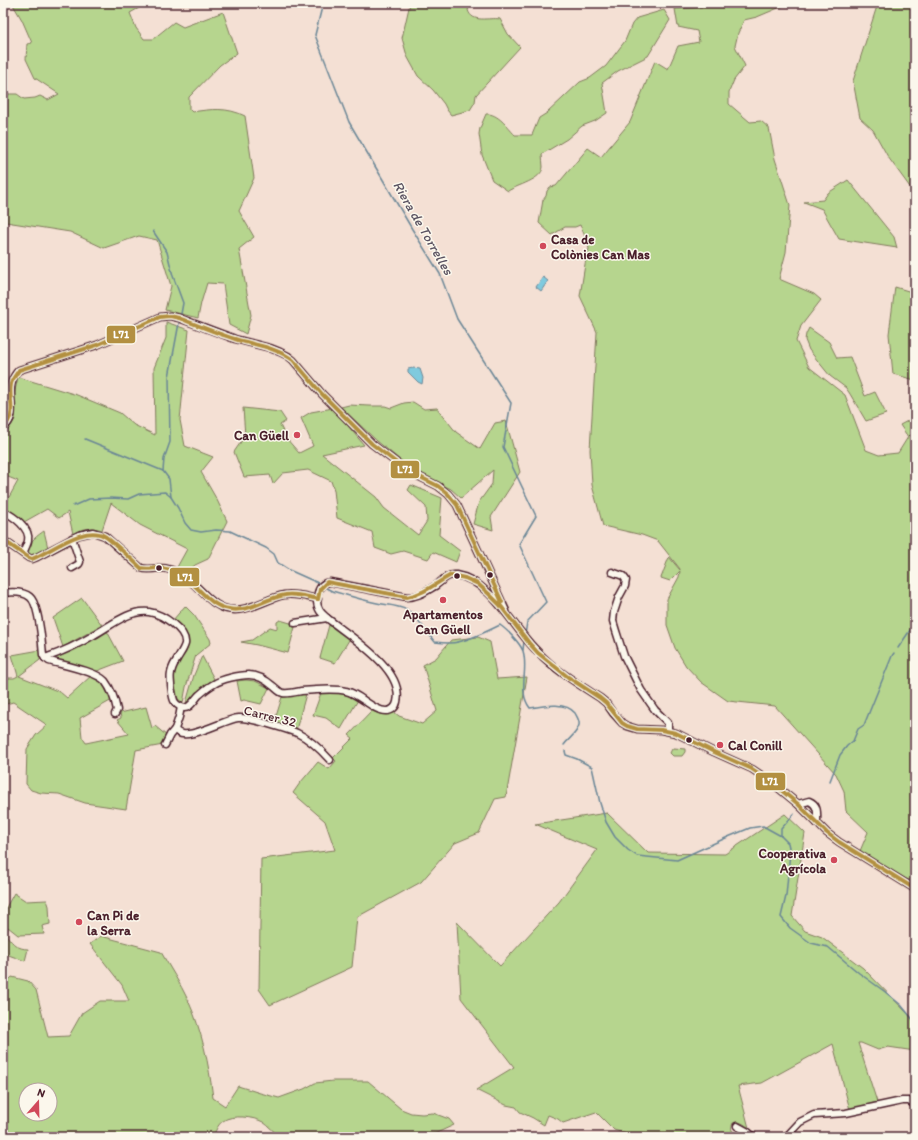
<svg xmlns="http://www.w3.org/2000/svg" width="918" height="1140" font-family="Itim,sans-serif">
<rect width="100%" height="100%" fill="#f4e0d4"/>
<filter id="ink" filterUnits="userSpaceOnUse"><feTurbulence type="fractalNoise" baseFrequency=".025" numOctaves="2"/><feDisplacementMap in="SourceGraphic" scale="8" xChannelSelector="R" yChannelSelector="G"/><feConvolveMatrix kernelMatrix="1 2 1 2 8 2 1 2 1" color-interpolation-filters="sRGB"/></filter>
<g filter="url(#ink)">
<!-- green -->
<g fill="#b6d58e" stroke="#807a5c" fill-rule="evenodd">
<path d="M12,3H141L139,8L130,13L136,28L144,39H153L174,22L183,27L223,12L237,53L220,65L189,97V109L192,112C211,109 227,107 245,116L254,178L239,211L254,237L239,249L251,315L246,334L229,325L223,284L207,283L201,303L198,318L165,310L171,286L157,240L139,236L104,248L70,232L6,222L3,223V98H4L8,96V94H17L24,99L35,98L40,96L48,100L59,94L35,78L26,59L27,44L32,43L22,20Z"/>
<path d="M410,3H472L468,10C472,24 489,17 500,19L508,34L520,47L476,95L475,102L470,110L451,115L447,110L444,104L433,90L418,76L407,56L402,38Z"/>
<path d="M758,3H781L783,6L757,17L744,20L738,33L735,46L745,66L734,80L729,92V104L750,122L761,121L769,128L775,159L790,205L786,252L779,279L814,294L821,300L801,326L796,341L809,367L845,395L866,450L879,455L898,453L908,437L900,425L915,417V881L906,879L860,851L868,832L846,811L844,791L836,774L775,706L728,701L701,682L686,666L675,648L667,625V599L679,577L680,571L670,581L661,578L669,557L680,570V569L658,541L642,535L603,526L592,485L590,450L597,332L580,296L586,258L589,249L588,243L580,225L575,227H565L552,235L539,223L543,200L546,196L547,191L550,187L556,186L588,148L601,157L630,122L655,61L668,69L678,46L699,42L697,31L678,27L675,9Z"/>
<path d="M878,3H915V194L888,157L873,130L860,118L853,81Z"/>
<path d="M664,10L670,20L648,56L618,71L602,83L607,113L595,121L582,126L567,139L542,154C542,158 543,163 543,167C542,180 517,185 508,191L492,180L482,155L479,134L480,128L486,114C498,113 507,127 515,135H532L539,118L547,113L580,82L590,78L606,66L625,41L632,24L637,18Z"/>
<path d="M848,180L894,237L897,248L839,239L822,209L804,202L823,200L828,193Z"/>
<path d="M895,287L915,293V380L893,374L889,334Z"/>
<path d="M166,322L189,330L180,420L185,446L213,457L201,472L217,500L227,521L208,559L195,565L186,573L176,569L187,549L140,525L111,503L102,530C92,527 82,528 73,534L68,512L59,518L47,509L24,522L14,513L3,508L18,481L3,475V433L7,432L15,419L14,395L18,377L77,395L120,413L134,425L155,435L154,368L166,338Z"/>
<path d="M809,328L829,342L837,358L850,357L865,396L875,392L886,414L866,421L850,394L846,388L830,376L809,350L805,340L806,334Z"/>
<path d="M413,402L424,409L437,408L456,432L480,449L495,423L506,421L520,472L491,517L493,530L473,524L479,502L492,484L493,470L461,498L451,489L430,479L400,460L377,441L341,407L349,405L370,406H385L391,408L404,403Z"/>
<path d="M243,408L280,412L286,421L280,425L286,438L299,453L313,446L301,418L311,412L333,408L364,445L322,454L376,497L384,508L418,535L427,521L426,507L408,490L411,485L442,498L439,535L460,551L456,562L433,552L428,559L403,551L391,554L375,548L372,532L337,518L334,490L331,481L308,470L283,473L273,484L270,475L244,477L234,452L245,436Z"/>
<path d="M44,531L48,548L34,556L29,554C25,544 37,536 44,531Z"/>
<path d="M82,598L102,625L63,647L53,618Z"/>
<path d="M185,606L194,615L210,639L211,643L196,655L186,687L183,703L178,699L173,678L177,665L186,652L188,643L179,626L173,620Z"/>
<path d="M280,620L294,624L295,627L288,653L257,645L241,642L252,640L270,627L277,629V622Z"/>
<path d="M329,625L349,640L335,663L320,658Z"/>
<path d="M107,631L123,661L97,671L53,659L86,643Z"/>
<path d="M478,637L490,642L497,679L527,677L506,797L495,799L479,833L455,843L421,882L357,917L352,967L270,1005L259,989L261,859L335,850L325,821L293,793L300,783L318,762L329,769L336,761L333,758L353,738L349,735L373,710C381,714 385,715 394,712L399,716L422,724L437,711L423,665L436,658L451,640Z"/>
<path d="M40,650V660L19,676L60,692L67,698L92,675C103,679 107,691 112,700L80,718L82,737L86,743L129,734L117,720L121,718L120,713L146,707L152,728L155,726L167,736L163,745L136,750L126,809L85,803L59,794L41,793L31,790L26,784L27,749L36,735L47,725L13,702L3,705V678H14L18,676L12,655Z"/>
<path d="M202,656L214,679L203,687L186,703L194,675Z"/>
<path d="M246,680L255,681L269,688L261,704L244,700L241,701L237,681Z"/>
<path d="M336,692L347,695L358,700L341,729L326,718L313,715L321,693Z"/>
<path d="M306,694L296,730L274,723L282,697Z"/>
<path d="M674,748L685,749V752L682,756H673L670,753L672,749Z"/>
<path d="M607,813L648,853L725,854L785,814L805,833L792,916L805,931L822,937L863,968L915,1021V1051L888,1047L878,1050L861,1043H858L877,1102L850,1110L833,1044L762,1083L738,1086L749,1128C744,1124 739,1120 733,1123C727,1136 741,1132 748,1136V1137H637L614,1130L596,1112L563,1123L558,1119L548,1115L544,1125L533,1118L520,1112L516,1107L506,1105L476,1090L514,1067L461,998L457,922L500,966L559,902L597,850L535,824Z"/>
<path d="M14,893L26,901L47,900L49,906L50,924L42,926L44,934L18,935L8,927L7,936C13,944 18,949 28,949L25,961L3,953V913Z"/>
<path d="M101,936L161,952C170,968 180,983 188,1000C202,1031 209,1064 213,1098L225,1106L238,1086L260,1093L279,1098L304,1089L315,1083L333,1081H368L401,1109L411,1113L422,1114L433,1113L449,1119L454,1125L428,1137H365L357,1133L349,1137H280C274,1132 269,1126 263,1122C254,1117 232,1114 223,1121C218,1124 215,1132 213,1137H3V986L12,977L28,981L36,990L48,1037L69,1036L82,1013L100,1001H129L122,985L90,944ZM26,1090H50V1114H26Z"/>
</g>
<!-- water -->
<g fill="#7fcade" stroke="#6a8696">
<path d="M543,277L548,281L541,291L536,287Z"/>
<path d="M413,368L420,369L423,378L422,384L418,382L408,372V369Z"/>
</g>
<g fill="none" stroke-linecap="round" stroke-linejoin="round">
<!-- stream -->
<g stroke="#6a8696" stroke-width="1.5">
<path d="M323,3L315,35L349,122L412,229L440,274L457,319L511,403L503,447L536,516L519,544L546,602L527,622L525,635"/>
<path d="M153,231L167,252L173,276L183,303L181,314"/>
<path d="M85,439L163,471"/>
<path d="M171,497L169,479L163,471L164,459L170,442L169,377L179,323"/>
<path d="M73,506L89,499L111,498L128,499L139,494L165,492L171,497L178,508L185,523L191,530L201,532L216,530L230,531L266,548L274,554L278,563L289,570L318,583"/>
<path d="M326,588L332,591C347,595 362,600 377,603C387,605 398,605 407,610C419,618 426,632 435,642C443,643 451,644 458,642C471,639 488,631 500,625C507,630 520,643 523,651C529,670 517,691 530,708C543,706 565,701 575,713C577,717 580,721 579,725C577,734 569,738 564,745"/>
<path d="M898,648L915,623"/>
<path d="M523,650L524,641"/>
<path d="M565,751L566,755L577,759L592,767L600,803L606,822L615,837L628,850L637,856L677,860L728,837L750,828L763,826L781,836"/>
<path d="M830,781L840,755L847,746L853,741L858,729L864,725L892,656L894,653"/>
<path d="M794,814L781,829V836L788,843L790,852L786,896L781,917L790,928L811,943L828,947L859,973L884,991L901,1005L915,1022"/>
</g>
<!-- minor casing -->
<g stroke="#4a1f2b" stroke-width="9">
<g id="minor">
<path d="M3,428C23,413 0,388 19,370L97,345L160,317L170,316L179,318L235,339L270,348L280,352L288,356L293,360L322,394L372,444L406,470L438,486L448,494L457,505L506,611"/>
<path d="M3,511C13,516 31,528 28,541C27,545 25,549 23,553"/>
<path d="M72,538L80,562L79,564L72,568"/>
<path d="M3,540L29,558L32,559L37,557L79,535L93,532L105,536L141,568C147,570 153,569 159,568C168,568 178,572 185,577C202,588 212,610 235,610C252,610 268,598 284,595C295,593 307,597 318,599"/>
<path d="M612,572L623,576L626,580L625,586L619,597L614,612L613,621L616,631L624,656L641,690L655,710L668,723V730"/>
<path d="M3,593C11,592 23,591 30,597C39,604 42,643 43,655L45,658"/>
<path d="M295,623L327,618"/>
<path d="M45,658C62,652 79,644 94,635C112,625 128,610 149,612C162,614 187,630 185,644C183,651 179,655 176,661C169,672 170,679 172,692C173,699 174,704 181,707C189,711 194,700 199,695C204,691 208,687 214,684C222,679 239,675 249,675C258,675 266,680 273,686C276,688 279,692 283,693C288,694 296,692 301,691C312,690 336,688 346,691C360,694 373,711 386,711C392,711 396,707 397,702C405,669 349,636 327,618C325,616 322,614 320,611C314,601 317,583 330,582L407,597C418,597 426,591 435,586C442,581 447,574 456,575C492,581 513,628 537,651C555,670 578,684 600,698L606,703L613,713L622,723L627,726L637,729L661,730L676,733L714,752L752,769L770,781L798,804L827,833L839,842L915,889"/>
<path d="M45,658L49,661C63,665 96,671 105,681C111,689 115,700 117,710L115,714"/>
<path d="M181,707L179,717L175,729C182,745 225,719 238,718C247,717 256,721 265,723C275,726 287,729 297,733C310,739 321,750 330,760"/>
<path d="M165,745L170,735L175,729"/>
<path d="M798,804L809,801C819,805 817,814 817,823"/>
<path d="M737,1126L748,1132L754,1137"/>
<path d="M915,1130V1133"/>
<path d="M786,1137L800,1122L814,1115L846,1113L902,1101H909L915,1105"/>
</g>
</g>
<!-- minor -->
<use href="#minor" stroke="#fbf7ec" stroke-width="6"/>
<!-- bus-1 casing -->
<g stroke="#fbf7ec" stroke-width="7">
<g id="bus-1">
<path d="M3,428C18,412 8,403 11,384C12,379 16,375 19,370L97,345L160,317L170,316L179,318C197,325 216,333 235,339C254,345 276,347 293,360L322,394L372,444L406,470L438,486L448,494L457,505L502,602"/>
<path d="M3,540L29,558L32,559C52,551 86,523 106,537C118,546 130,558 141,568C147,570 153,568 159,568C166,568 174,571 180,574C197,583 208,606 229,609C249,613 265,598 285,595C296,593 307,597 318,599"/>
<path d="M318,599L320,589L327,582L407,597C424,594 436,583 451,575L465,578L478,584L489,594L500,605L529,643L538,653L568,677L600,698L606,703L622,723L627,726L637,729L661,730L676,733L714,752L752,769L770,781L798,804L827,833L839,842L915,889"/>
</g>
</g>
<!-- bus-1 -->
<use href="#bus-1" stroke="#b39041" stroke-width="4"/>
</g>
</g>
<!-- markers -->
<g fill="#d1495b" stroke="#fbf7ec" stroke-width="1.5">
<circle cx="543" cy="246" r="4"/>
<circle cx="297" cy="435" r="4"/>
<circle cx="443" cy="600" r="4"/>
<circle cx="720" cy="745" r="4"/>
<circle cx="834" cy="860" r="4"/>
<circle cx="79" cy="922" r="4"/>
</g>
<g fill="#4a1f2b" stroke="#fbf7ec" stroke-width="1.5">
<circle cx="159" cy="568" r="3.5"/>
<circle cx="490" cy="575" r="3.5"/>
<circle cx="457" cy="576" r="3.5"/>
<circle cx="689" cy="740" r="3.5"/>
</g>
<g text-anchor="middle" dominant-baseline="central" stroke-width="3" stroke-linejoin="round" paint-order="stroke">
<!-- poi labels -->
<g font-size="13" font-weight="bold" fill="#4a1f2b" stroke="#fbf7ec" text-anchor="start">
<text x="551" y="239">Casa de<tspan x="551" dy="15">Colònies Can Mas</tspan></text>
<text x="289" y="435" text-anchor="end">Can Güell</text>
<text x="443" y="614" text-anchor="middle">Apartamentos<tspan x="443" dy="15">Can Güell</tspan></text>
<text x="728" y="745">Cal Conill</text>
<text x="826" y="853" text-anchor="end">Cooperativa<tspan x="826" dy="15">Agrícola</tspan></text>
<text x="87" y="915">Can Pi de<tspan x="87" dy="15">la Serra</tspan></text>
</g>
<!-- street labels -->
<g font-size="13" fill="#4a1f2b" stroke="#fbf7ec">
<text transform="translate(270 716) rotate(14)">Carrer 32</text>
</g>
<!-- water labels -->
<g font-size="14" font-style="italic" fill="#5a5261" stroke="#fbf7ec">
<text transform="translate(423 228) rotate(60)">Riera de Torrelles</text>
</g>
</g>
<g stroke="#fbf7ec" stroke-width="1.5">
<rect x="106" y="325" width="30" height="19" rx="4" fill="#b39041"/>
<rect x="390" y="460" width="30" height="19" rx="4" fill="#b39041"/>
<rect x="169" y="567" width="31" height="20" rx="4" fill="#b39041"/>
<rect x="755" y="772" width="31" height="19" rx="4" fill="#b39041"/>
</g>
<g font-size="11" text-anchor="middle" font-weight="bold" fill="#fff">
<text x="121" y="338">L71</text>
<text x="405" y="473">L71</text>
<text x="185" y="581">L71</text>
<text x="770" y="785">L71</text>
</g>
<!-- margin -->
<rect width="918" height="1140" fill="none" stroke="#fbf7ec" stroke-width="16"/>
<rect x="8" y="8" width="902" height="1124" fill="none" stroke="#4a1f2b" stroke-width="1.5" filter="url(#ink)"/>
<!-- north arrow -->
<g transform="translate(38 1102) rotate(20)"><circle r="19" fill="#fbf7ec" stroke="#b4a19f"/>
<path d="M0-3L7 15L0 10L-7 15Z" fill="#d1495b"/>
<text y="-6" font-size="11" font-weight="bold" text-anchor="middle" fill="#4a1f2b">N</text>
</g>
</svg>
